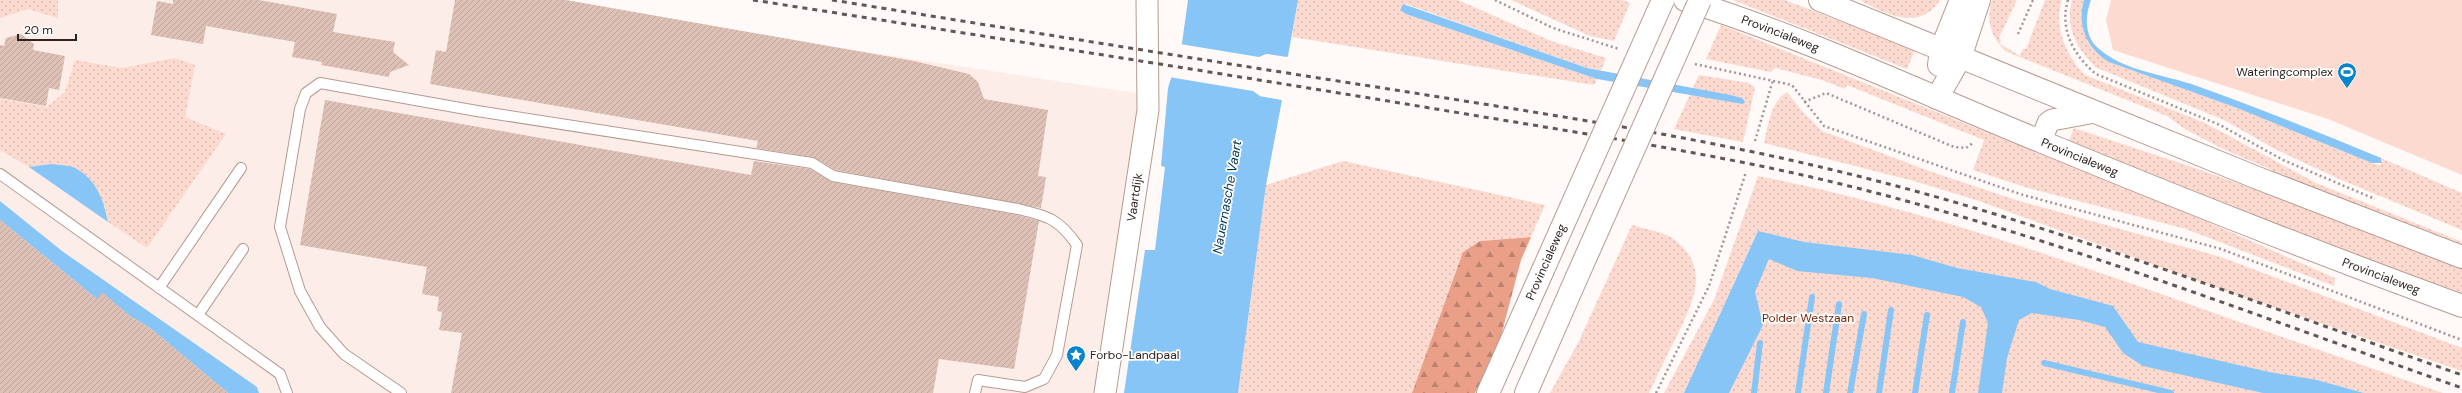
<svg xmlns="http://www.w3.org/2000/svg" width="2462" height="393" font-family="'DM Sans',sans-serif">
<defs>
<pattern id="grass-dots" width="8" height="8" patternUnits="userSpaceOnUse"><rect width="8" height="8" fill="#fcdacf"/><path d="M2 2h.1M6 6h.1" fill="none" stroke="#d8bbb1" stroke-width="1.8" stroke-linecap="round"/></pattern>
<pattern id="forest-firs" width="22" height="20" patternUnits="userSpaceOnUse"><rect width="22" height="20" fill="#e99f88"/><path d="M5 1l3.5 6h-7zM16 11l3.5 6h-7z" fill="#bd816f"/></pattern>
<pattern id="building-hatch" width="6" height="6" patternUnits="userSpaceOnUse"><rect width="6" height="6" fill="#ddc0b6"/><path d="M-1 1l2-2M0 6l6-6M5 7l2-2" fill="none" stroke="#bea59c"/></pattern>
</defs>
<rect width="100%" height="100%" fill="#fff9f7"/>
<!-- built -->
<path fill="#fdede8" d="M0,0H526L1142,94L1097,393H0Z"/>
<!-- grass -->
<g fill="url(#grass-dots)">
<path d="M0,0H58V18L28,9L0,18Z"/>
<path d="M1298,0H1458L1551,41L1606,58L1601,70L1587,68L1406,4L1400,8L1406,14L1597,79L1594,85L1292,37Z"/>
<path d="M1511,0H1622L1630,3L1614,41L1590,36Z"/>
<path d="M1733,0H1785L1915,50L1907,69Z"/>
<path d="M1860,0H1940C1920,32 1885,14 1860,0Z"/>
<path d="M1992,0H2017L1999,38L2001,40L2000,44L2020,56L2023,49H2026L2045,0H2062C2053,27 2066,55 2085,75L2205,123L2316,183L2462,242V250L2275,174L2270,169L2223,149L2185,129L2167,116L2005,51C1990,35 1986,21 1992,0Z"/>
<path d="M2072,0H2084C2079,21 2090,50 2109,62L2237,108L2372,163L2380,165L2383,161L2381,158L2462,193V230L2339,179L2275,149L2224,120L2095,67C2076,47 2065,28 2072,0Z"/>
<path d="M1721,25L2201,219L2335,278L2334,286L2186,229L2028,188L1973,170L1984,140L1847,85L1845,89L1822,80L1775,68L1771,72L1706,59Z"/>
<path d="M175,58L195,65L185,117L226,134L147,248L108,222L105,206L51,164L29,167L0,150V99L47,107L65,92L75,60L122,68Z"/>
<path d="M1699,75L1749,83L1755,88L1743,142L1674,129Z"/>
<path d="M1787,92L1802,111L1822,131L1932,172L2016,200L2221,257L2462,348V371L2232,293L1979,201L1914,181L1764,143C1768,125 1771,101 1787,92Z"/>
<path d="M2074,128L2198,169L2462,264V299L2067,145Z"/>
<path d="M1343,161L1545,205L1531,237L1480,241L1463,252L1412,393H1238L1266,185Z"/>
<path d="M1758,176C1892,202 2021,245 2150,290C2247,325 2345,359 2443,393H2364L2317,380L2359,393H1691L1758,231L1684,393H1664L1714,300Z"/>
<path d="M1632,225C1645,229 1665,232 1675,240C1711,269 1693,301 1677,336C1667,355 1658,374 1649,393H1550L1578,343Z"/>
</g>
<!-- forest -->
<path fill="url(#forest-firs)" d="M1531,237L1521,260L1501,336L1475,393H1412L1463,252L1480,241Z"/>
<!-- pitch -->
<path fill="#fcdacf" d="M2111,0H2462V175L2328,119L2113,50L2106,20Z"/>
<!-- water -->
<g fill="#88c5f7">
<path d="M1188,0H1298L1288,56L1287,57L1266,54L1260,96L1282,100L1266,185L1238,393H1124L1145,250H1155L1165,167L1161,166L1168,88L1182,43Z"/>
<path d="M2084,0H2091C2085,15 2084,36 2098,48C2125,72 2164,74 2197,86C2259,108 2320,133 2381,158L2382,163H2372L2237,108L2109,62C2086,48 2077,25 2084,0Z"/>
<path d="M1403,4L1587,68L1730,95L1742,98L1745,102L1743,104L1597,79L1406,14L1400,10Z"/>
<path d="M51,164C58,165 69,165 75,168C96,179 104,200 108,222L29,167Z"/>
<path d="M0,201L62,251L257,387L259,393H228L150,328L130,316L102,293L97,299L0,220Z"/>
<path d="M1758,231L1804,242L1912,255L1957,268L2036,282L2050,289L2113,306L2138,342L2269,372L2317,380L2364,393H2263L2143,366L2123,353L2105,327L2079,320L2032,313L2019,320L2007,358L2002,393H1978L1988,323L1981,307L1963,297L1872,278L1797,271L1769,259L1755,292L1763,325L1729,393H1684Z"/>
</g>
<!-- pier -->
<path fill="#fff9f7" d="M1180,44L1259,57L1266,54L1289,58L1287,59L1267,56L1262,94L1283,98L1284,100L1260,96L1253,91L1169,77Z"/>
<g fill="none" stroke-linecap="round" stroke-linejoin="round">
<!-- stream -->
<g stroke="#88c5f7" stroke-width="6">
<path d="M2044,363L2171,393"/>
<path d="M1754,393L1760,343"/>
<path d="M1798,393L1812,297"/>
<path d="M1826,393L1839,304"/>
<path d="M1850,393L1864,314"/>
<path d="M1879,393L1891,310"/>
<path d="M1915,393L1927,315"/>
<path d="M1952,393L1963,322"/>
</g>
</g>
<!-- building -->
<g fill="url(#building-hatch)">
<path d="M173,0H259L337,14L333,32L395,42L393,52L409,65L390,72L389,77L321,65L322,62L292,57L295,42L206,26L203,44L151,35L157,1L173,4Z"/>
<path d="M455,0H566L914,61L969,74L978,82L984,99L1048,110L1038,176L1046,177L1041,208L835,170L813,157L756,148L758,141L430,84L436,50L446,52Z"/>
<path d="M21,34L34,44L33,50L65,56L59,90L49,88L46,106L0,98V45L4,46L6,38Z"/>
<path d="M325,100L751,175L754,161L810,169L832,182L1017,215L1039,221L1014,369L939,359L933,393H451L462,333L439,330L442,312L437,311L439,297L422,294L427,267L300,245Z"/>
<path d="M0,220L97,299L102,292L130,316L150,328L228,393H0Z"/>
</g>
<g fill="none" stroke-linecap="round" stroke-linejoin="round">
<!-- service casing -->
<g stroke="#b79a92" stroke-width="12">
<g id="service">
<path d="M0,174L280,374L287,393"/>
<path d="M159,288L241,168"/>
<path d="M198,315L243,249"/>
<path d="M401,393L344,354L320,327L300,291L280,227L300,109L306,93L320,83L477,111L812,163L833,176L1018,209C1048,216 1059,219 1077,245L1057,355L1044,379L1025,387L978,380L975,393"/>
</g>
</g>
<!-- minor casing -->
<g stroke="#b79a92" stroke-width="23">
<g id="minor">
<path d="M2041,141L2048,123L2052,120L2095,112"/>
<path id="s1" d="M1105,393L1148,110L1147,0"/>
</g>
</g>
<!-- primary casing -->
<g stroke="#b79a92" stroke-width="24">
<g id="primary">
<path id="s2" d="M1685,0C1807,38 1922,93 2040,141C2180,199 2320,254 2462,306"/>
<path d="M1820,0L2255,177L2462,257"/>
<path d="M1939,65L1941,50L1961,0"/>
<path d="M1937,98L1960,58L1979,0"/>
<path d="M1526,393L1576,279"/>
</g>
</g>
<!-- trunk casing -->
<g stroke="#b79a92" stroke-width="24">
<path id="trunk" d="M1488,393L1543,270"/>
</g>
<!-- path -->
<g stroke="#9e9693" stroke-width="2.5" stroke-dasharray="2 3" stroke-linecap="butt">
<path d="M1495,0L1553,28L1619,49"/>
<path d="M2068,0C2059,29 2074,56 2096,74L2220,125L2283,160L2375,199"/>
<path d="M2018,34L2033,0"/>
<path d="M1695,64L1792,85L1824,126L2020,194L2221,249L2462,340"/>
<path d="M1804,102L1826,93L1954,147L1966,148L1974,142"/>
<path d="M1755,141L1773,80"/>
<path d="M1656,393L1709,286L1746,172"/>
</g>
<!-- service -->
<use href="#service" stroke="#fff" stroke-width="10"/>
<!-- minor -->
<use href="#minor" stroke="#fff" stroke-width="21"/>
<!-- primary -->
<use href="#primary" stroke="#fff" stroke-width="22"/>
<!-- trunk -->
<use href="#trunk" stroke="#fff" stroke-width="22"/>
<!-- rail -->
<g stroke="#615854" stroke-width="3" stroke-dasharray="5 5" stroke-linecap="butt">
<path d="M753,0C977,35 1201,70 1424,107C1549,128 1675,147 1798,174C2025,225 2243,311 2462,388"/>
<path d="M832,0C1018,30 1203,60 1389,89C1539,113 1690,135 1837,171C2050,222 2256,303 2462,375"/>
</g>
<!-- primary-bridge casing -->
<g stroke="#b79a92" stroke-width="24" stroke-linecap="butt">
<path id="primary-bridge" d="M1576,279L1700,0"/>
</g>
<!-- trunk-bridge casing -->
<g stroke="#b79a92" stroke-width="24" stroke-linecap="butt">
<path id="trunk-bridge" d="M1543,270L1663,0"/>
</g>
<!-- primary-bridge -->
<use href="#primary-bridge" stroke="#fff" stroke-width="22"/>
<!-- trunk-bridge -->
<use href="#trunk-bridge" stroke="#fff" stroke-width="22"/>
</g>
<!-- icons -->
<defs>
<g id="stadium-pin" transform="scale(1)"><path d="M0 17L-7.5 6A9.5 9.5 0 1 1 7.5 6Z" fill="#0784cc" stroke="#fff"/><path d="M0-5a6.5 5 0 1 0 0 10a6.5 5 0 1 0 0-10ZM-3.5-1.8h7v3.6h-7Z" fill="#fff"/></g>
<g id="sight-pin" transform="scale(1)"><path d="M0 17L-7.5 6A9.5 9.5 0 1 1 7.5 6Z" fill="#0784cc" stroke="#fff"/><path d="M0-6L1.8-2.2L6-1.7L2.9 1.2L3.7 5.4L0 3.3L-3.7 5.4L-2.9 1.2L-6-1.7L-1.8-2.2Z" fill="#fff"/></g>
</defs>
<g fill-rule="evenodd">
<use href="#stadium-pin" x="2347" y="72"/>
<use href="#sight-pin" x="1076" y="355"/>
</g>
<g text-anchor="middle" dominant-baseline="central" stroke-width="3.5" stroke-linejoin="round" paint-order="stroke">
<!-- street labels -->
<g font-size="12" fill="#2e231f" stroke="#fff">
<text stroke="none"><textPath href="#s2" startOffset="101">Provincialeweg</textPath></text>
<text stroke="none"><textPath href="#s2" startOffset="425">Provincialeweg</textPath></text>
<text stroke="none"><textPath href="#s1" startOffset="198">Vaartdijk</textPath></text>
<text transform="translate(1546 262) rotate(-66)">Provincialeweg</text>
<text stroke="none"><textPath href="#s2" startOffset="749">Provincialeweg</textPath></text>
</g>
<!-- poi labels -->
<g font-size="12" fill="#2e231f" stroke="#fff" text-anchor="end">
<text x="2333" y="72">Wateringcomplex</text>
<text x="1090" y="355" text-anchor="start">Forbo-Landpaal</text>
</g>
<!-- park labels -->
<g font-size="12" fill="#741f00" stroke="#fff">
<text x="1808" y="318">Polder Westzaan</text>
</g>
<!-- water labels -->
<g font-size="13" font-style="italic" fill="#033454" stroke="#fff">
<text transform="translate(1227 197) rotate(-80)">Nauernasche Vaart</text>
</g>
</g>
<!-- scale -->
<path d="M18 34v6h58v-6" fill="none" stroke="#2e231f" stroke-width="2"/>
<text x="24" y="34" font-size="12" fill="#2e231f" stroke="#ffffff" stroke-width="3" paint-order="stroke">20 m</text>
</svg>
